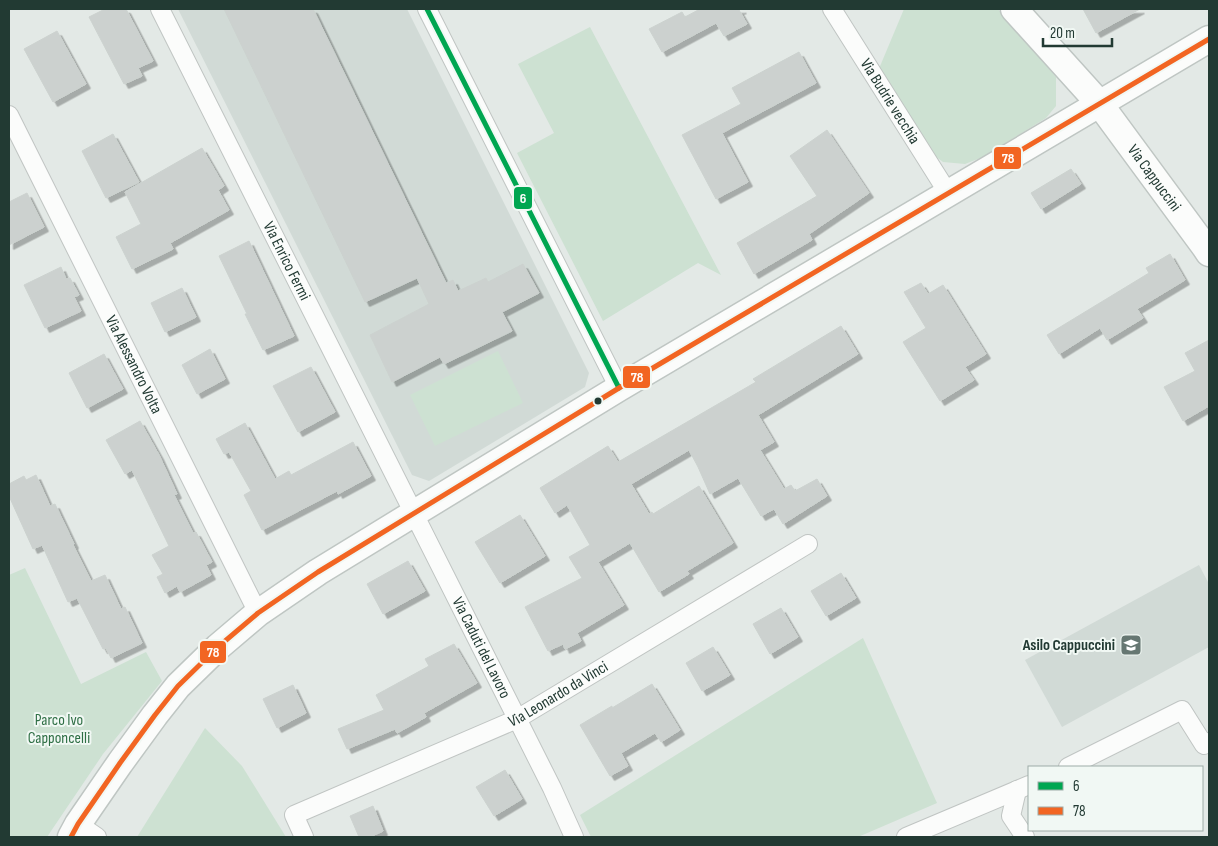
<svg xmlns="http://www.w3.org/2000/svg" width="1218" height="846" font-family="'Sofia Sans Condensed',sans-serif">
<defs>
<filter id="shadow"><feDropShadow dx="4.5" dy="4.5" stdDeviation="0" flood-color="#0004"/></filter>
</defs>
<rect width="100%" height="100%" fill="#e3e9e6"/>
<!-- built -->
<g fill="#d1dad6">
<path d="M178,9H407L589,373L585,387L429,481L412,475Z"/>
<path d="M1199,565L1209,584V647L1062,727L1025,660Z"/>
</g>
<!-- green -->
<g fill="#cde1d2">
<path d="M904,9H998L1056,77V106L1046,118L983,157L965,164L943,162L931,153L878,71Z"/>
<path d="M590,27L721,275L698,263L603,321L517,153L554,133L518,64Z"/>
<path d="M498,351L523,403L435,446L410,395Z"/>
<path d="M25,568L81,684L146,652L162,681L103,754L47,837H9V575Z"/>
<path d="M863,638L937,803L858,837H591L580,815Z"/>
<path d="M205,728L242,766L286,837H137Z"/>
</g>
<!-- building -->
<g fill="#ccd1cf" stroke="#ccd2cf" filter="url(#shadow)">
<path d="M105,9H126L153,61L138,68L142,76L124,84L89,17Z"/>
<path d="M224,9H313L446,283L453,280L458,291L486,278L488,282L523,264L539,293L502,312L512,331L444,364L440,357L392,382L370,335L429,304L417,278L365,302Z"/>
<path d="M700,9H742L739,10L747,24L724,36L716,23L662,52L649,29L682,12L685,17Z"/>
<path d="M1083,9H1140L1096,33Z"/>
<path d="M57,31L86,84L53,102L24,49Z"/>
<path d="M799,52L816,83L722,133L748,182L716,199L682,135L741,104L732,88Z"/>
<path d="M827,130L869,193L809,234L812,240L754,274L737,243L817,196L790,156Z"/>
<path d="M113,134L139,182L106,198L82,151Z"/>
<path d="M202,148L224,186L218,190L229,210L170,243L173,249L132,269L116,237L141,224L125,192Z"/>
<path d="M1071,169L1081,184L1041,209L1031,193Z"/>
<path d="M27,193L44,227L9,245V202Z"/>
<path d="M249,241L294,336L263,350L245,314H247L219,256Z"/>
<path d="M1170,254L1185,280L1137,309L1143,318L1107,340L1100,328L1059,354L1047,335L1149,273L1146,268Z"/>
<path d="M61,267L66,279L70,278L79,295L74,297L81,311L45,328L24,285Z"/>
<path d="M921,283L928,294L943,285L986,354L965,367L974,380L940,401L903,342L926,328L904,292Z"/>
<path d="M182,288L196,317L165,332L151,303Z"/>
<path d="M841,326L858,354L758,415L774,442L760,450L784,489L791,485L795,491L817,479L827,496L783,524L774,509L761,516L738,478L710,494L698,467L689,450L631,484L649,514L652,512L653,514L699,486L733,543L687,571L689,574L659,592L630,543L598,562L624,605L577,633L581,641L565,649L563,644L548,651L525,607L582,578L569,557L590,545L567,505L555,513L540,488L608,446L618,462L756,382L753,379Z"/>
<path d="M1209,340V406L1183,421L1164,387L1195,371L1185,353Z"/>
<path d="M210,349L225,379L197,394L182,365Z"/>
<path d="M104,354L123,389L87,408L69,373Z"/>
<path d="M311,367L335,412L298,432L273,386Z"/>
<path d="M140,421L159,455L177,494L174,495L193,533L196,532L212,562L206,565L211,575L180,592L177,586L165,593L157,577L163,574L152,555L169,546L132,470L125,474L106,440Z"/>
<path d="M245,423L275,479L289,471L291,475L353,442L371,476L338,494L337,491L262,530L244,495L251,491L229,452L224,454L216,439Z"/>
<path d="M36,475L50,506L55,504L74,544L73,545L91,581L105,575L121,609L125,607L142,643L111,658L106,648L103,649L77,598L68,602L42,545L33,549L9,496V484L24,476L26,480Z"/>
<path d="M520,515L545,556L500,583L475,542Z"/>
<path d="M408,561L425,591L383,614L367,584Z"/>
<path d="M841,573L856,598L826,616L811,591Z"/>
<path d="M781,608L798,637L770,654L753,624Z"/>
<path d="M454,644L477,683L424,713L426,717L397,733L395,729L347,749L338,729L384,710L376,695L429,666L425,659Z"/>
<path d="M713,647L730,675L702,691L686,663Z"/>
<path d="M652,684L680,730L661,742L655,733L621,753L628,766L610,776L580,725L612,706V708Z"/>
<path d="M293,685L306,713L277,728L263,699Z"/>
<path d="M505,770L522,799L494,816L476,787Z"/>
<path d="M373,806L383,831L370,837H359L350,816Z"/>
</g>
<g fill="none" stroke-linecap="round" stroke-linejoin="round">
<!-- street casing -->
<g stroke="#c0c5c3" stroke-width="20">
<g id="street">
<path id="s1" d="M160,9L552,788L574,837"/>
<path d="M427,9L619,388"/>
<path id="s2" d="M832,9L948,193"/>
<path id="s3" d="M9,115L258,613"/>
<path d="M1068,767L1182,710L1204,745L1209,742"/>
<path d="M1017,790L1011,816L1025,837"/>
<path d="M78,824L97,837"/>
<path id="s4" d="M304,837L294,815L517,719L808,544"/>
<path d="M906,837L1029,785"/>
</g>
</g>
<!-- secondary casing -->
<g stroke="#bfc6c3" stroke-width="29">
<g id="secondary">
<path id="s5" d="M1014,9L1099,103L1205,247L1209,253"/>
<path d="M71,837L78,824L120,763L155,715L178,686L218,647L258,613L318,572L619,388L1209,39"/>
</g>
</g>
<!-- street -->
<use href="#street" stroke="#fbfcfb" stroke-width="18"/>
<!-- secondary -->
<use href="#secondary" stroke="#fbfcfb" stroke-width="26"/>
<!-- bus-1 casing -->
<g stroke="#f1f8f4" stroke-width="9">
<path id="bus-1" d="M427,9L619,388"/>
</g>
<!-- bus-2 casing -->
<g stroke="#f1f8f4" stroke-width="9">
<path id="bus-2" d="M71,837L78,824L120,763L155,715L178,686L218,647L258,613L318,572L619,388L1209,39"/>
</g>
<!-- bus-1 -->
<use href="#bus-1" stroke="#00a651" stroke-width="5"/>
<!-- bus-2 -->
<use href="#bus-2" stroke="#f26522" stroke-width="5"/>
</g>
<!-- icons -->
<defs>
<g id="school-square" transform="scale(1.125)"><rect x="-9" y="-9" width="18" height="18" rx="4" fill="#667772" stroke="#f1f8f4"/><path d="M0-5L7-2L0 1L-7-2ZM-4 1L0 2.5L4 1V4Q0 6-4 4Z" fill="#fff"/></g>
</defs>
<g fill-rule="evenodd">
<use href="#school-square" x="1131" y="645"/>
</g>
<!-- markers -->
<circle fill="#223a33" stroke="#f1f8f4" stroke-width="2" cx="598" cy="401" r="4.5"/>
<g text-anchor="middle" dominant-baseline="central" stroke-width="4" stroke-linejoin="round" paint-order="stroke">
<!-- street labels -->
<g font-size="16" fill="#223a33" stroke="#f1f8f4">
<text stroke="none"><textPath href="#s2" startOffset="109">Via Budrie vecchia</textPath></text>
<text stroke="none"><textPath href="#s5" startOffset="220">Via Cappuccini</textPath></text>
<text stroke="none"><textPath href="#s1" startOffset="282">Via Enrico Fermi</textPath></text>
<text stroke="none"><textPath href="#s3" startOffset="279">Via Alessandro Volta</textPath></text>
<text stroke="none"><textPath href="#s1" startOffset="715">Via Caduti del Lavoro</textPath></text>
<text stroke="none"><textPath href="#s4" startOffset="315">Via Leonardo da Vinci</textPath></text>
</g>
<!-- poi labels -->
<g font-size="16" font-weight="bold" fill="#223a33" stroke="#f1f8f4" text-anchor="end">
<text x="1115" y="645">Asilo Cappuccini</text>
</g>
<!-- park labels -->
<g font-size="16" fill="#2f6f45" stroke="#f1f8f4">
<text x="59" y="720">Parco Ivo<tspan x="59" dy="18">Capponcelli</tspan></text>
</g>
</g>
<g stroke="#f1f8f4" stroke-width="2">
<rect x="993" y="146" width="29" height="24" rx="5" fill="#f26522"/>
<rect x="513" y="186" width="20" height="24" rx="5" fill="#00a651"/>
<rect x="622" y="365" width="29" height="24" rx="5" fill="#f26522"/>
<rect x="199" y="640" width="28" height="24" rx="5" fill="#f26522"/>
</g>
<g font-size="14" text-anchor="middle" font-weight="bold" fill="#fff">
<text x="1008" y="163">78</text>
<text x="523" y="203">6</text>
<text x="637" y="382">78</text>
<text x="213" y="657">78</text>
</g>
<!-- border -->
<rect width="1218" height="846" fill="none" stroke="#223a33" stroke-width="20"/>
<!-- legend -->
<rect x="1028" y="766" width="175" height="65" fill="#f1f8f4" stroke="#9eaca7"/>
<rect x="1038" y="782" width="25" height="8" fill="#00a651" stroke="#9eaca7"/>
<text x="1073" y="791" font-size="15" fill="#223a33">6</text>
<rect x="1038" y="807" width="25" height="8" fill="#f26522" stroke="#9eaca7"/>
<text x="1073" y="816" font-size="15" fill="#223a33">78</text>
<!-- scale -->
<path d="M1043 38v8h69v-8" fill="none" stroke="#223a33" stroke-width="2.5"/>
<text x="1050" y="38" font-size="15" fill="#223a33" stroke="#f1f8f4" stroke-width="4" paint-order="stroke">20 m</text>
</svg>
